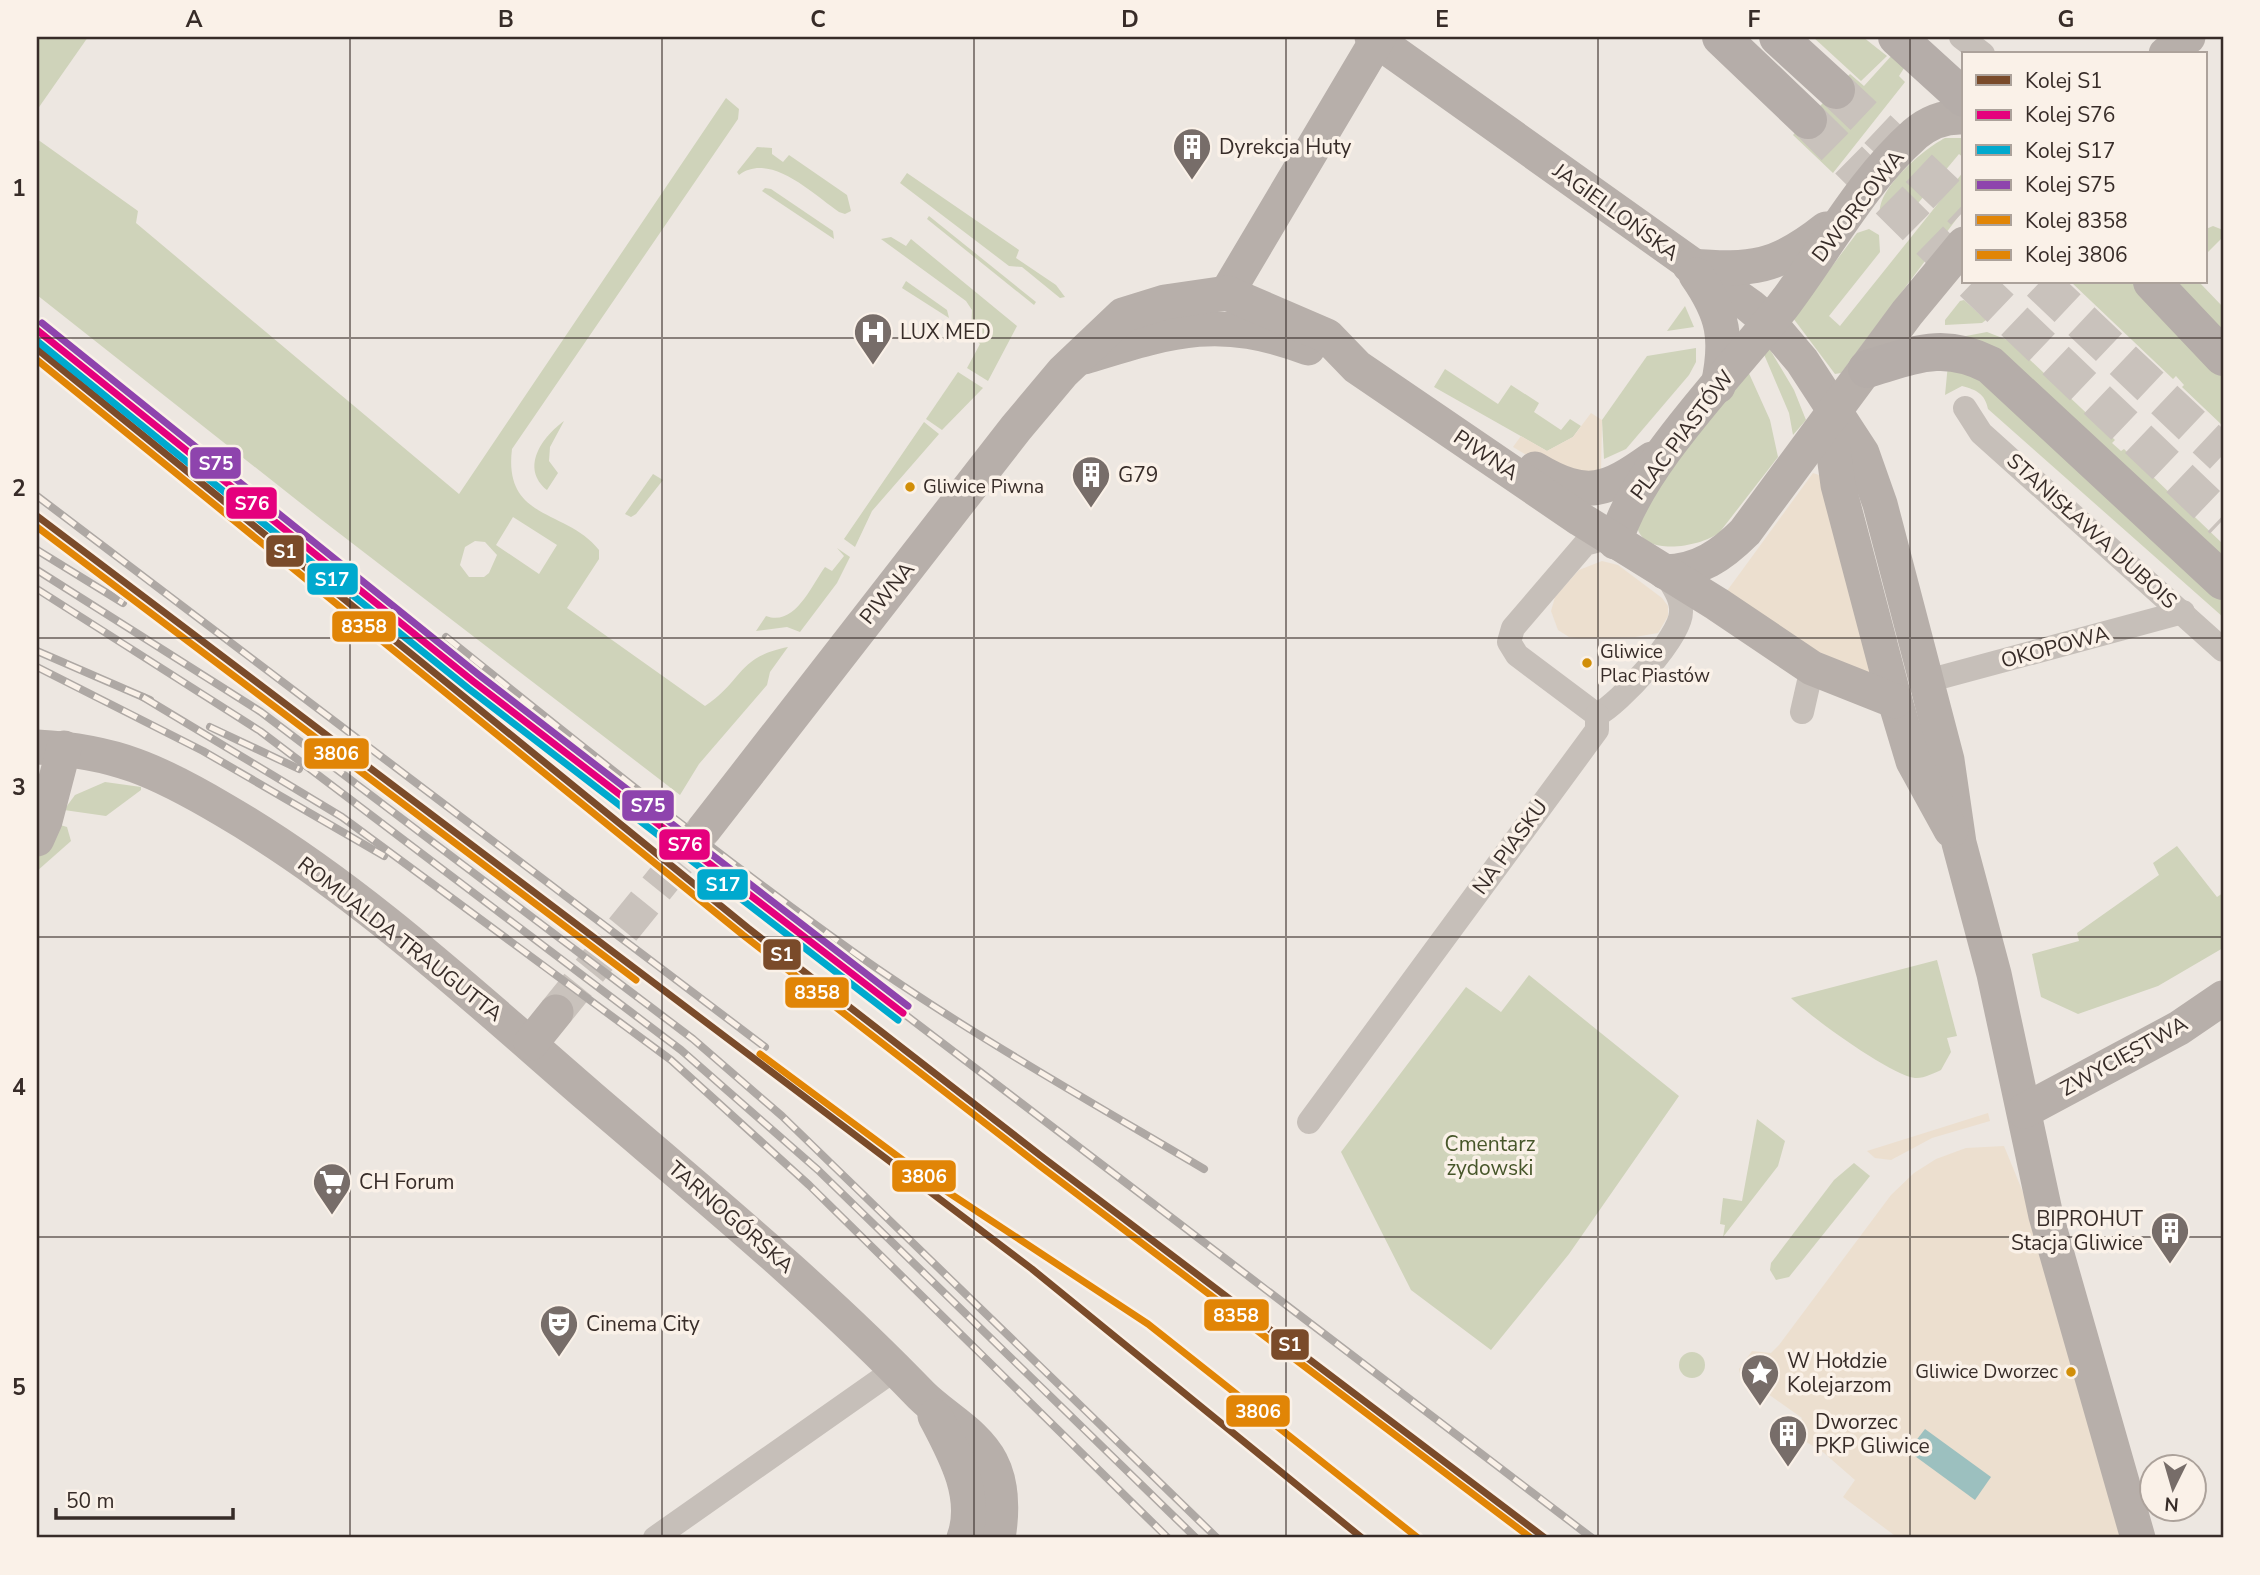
<svg xmlns="http://www.w3.org/2000/svg" width="2260" height="1575" font-family="'Nunito Sans',sans-serif">
<rect width="100%" height="100%" fill="#ede7e1"/>
<!-- green -->
<g fill="#cfd3ba" fill-rule="evenodd">
<path d="M37,37H88L37,110Z"/>
<path d="M1813,37H1863L1887,56L1861,81Z"/>
<path d="M1893,54L1906,65L1899,76L1905,82L1833,173L1793,135L1850,74L1864,86Z"/>
<path d="M726,98L739,109L738,119L512,449C503,521 567,509 599,550V559L567,608L705,706C743,681 737,657 788,647L770,672L767,685L699,764L680,795L322,520L37,295V139L138,211L136,223L459,494ZM513,517L557,545L539,574L496,545ZM475,541L485,542L497,555L489,573L484,577H469L460,565L465,547Z"/>
<path d="M1945,138H1964V158L1959,154L1904,220L1895,223L1880,214C1877,188 1924,149 1945,138Z"/>
<path d="M757,147L772,148V154L783,162L789,155L847,195L851,211L845,214L839,212C814,195 770,151 739,175L737,172Z"/>
<path d="M1964,171V209L1841,373L1835,374L1793,318L1857,233L1869,229L1879,235L1880,252L1829,316L1840,326Z"/>
<path d="M907,173L1019,250L1016,258L1056,285L1065,297L1060,298L1022,267L1009,266L900,183Z"/>
<path d="M765,188L771,189L833,231L834,239L762,191Z"/>
<path d="M929,216L1036,302L1034,305L927,219Z"/>
<path d="M2213,226L2223,230V237L2206,254V229Z"/>
<path d="M891,237L906,246L911,239L1017,326L988,381L967,368L980,344L971,335L972,310L966,301L881,239Z"/>
<path d="M906,281L947,310L949,318L902,288Z"/>
<path d="M2071,282H2134L2223,377V426L2182,387L2184,385L2176,376L2173,379Z"/>
<path d="M2166,282H2199L2223,307V341Z"/>
<path d="M1964,300L1986,320L1982,323L1945,325V320L1960,301Z"/>
<path d="M1685,306L1694,327L1667,331Z"/>
<path d="M1987,332L2010,341L2115,440L2112,443L2121,451L2124,449L2223,544V567L1945,340Z"/>
<path d="M1696,348V362L1689,375L1626,449L1604,459L1602,420L1647,356Z"/>
<path d="M1769,348L1794,390L1806,420L1793,435L1789,413L1763,352Z"/>
<path d="M1948,364L1968,368L2223,593V617L1988,409C1985,394 1977,390 1962,386L1945,395Z"/>
<path d="M1445,369L1498,404L1511,385L1539,403L1534,412L1561,430L1570,419L1581,426L1573,437L1547,451L1434,387Z"/>
<path d="M1747,369L1770,420L1778,457L1719,533C1701,546 1645,558 1637,527C1636,521 1638,511 1639,504Z"/>
<path d="M958,372L983,388L942,430L926,419Z"/>
<path d="M564,421L550,447L549,461L558,473L547,490C520,468 542,437 564,421Z"/>
<path d="M924,422L939,434L872,511L855,547L844,539Z"/>
<path d="M653,474L663,480L636,514L631,517L625,514Z"/>
<path d="M837,548L850,557L837,583L800,632L787,627L756,631L766,616C795,627 811,586 825,567L832,571L844,556Z"/>
<path d="M105,782L141,787V790L106,816L64,810L75,795Z"/>
<path d="M57,824L67,827L71,841L37,871V860Z"/>
<path d="M2177,846L2217,897L2223,893V948L2158,986L2078,1014L2041,997L2032,954L2079,941L2077,933L2159,875L2153,863Z"/>
<path d="M1937,960L1957,1036L1947,1038L1951,1052L1941,1070C1934,1073 1923,1079 1915,1078C1890,1075 1811,1017 1791,998Z"/>
<path d="M1529,975L1679,1096L1569,1254L1491,1350L1411,1290L1341,1152L1466,987L1501,1012Z"/>
<path d="M1757,1119L1785,1141L1778,1166L1723,1237L1725,1225L1720,1224L1723,1198L1742,1201Z"/>
<path d="M1854,1163L1870,1176L1789,1277L1776,1280L1770,1270L1771,1263L1834,1180Z"/>
<circle cx="1692" cy="1365" r="13"/>
</g>
<!-- plaza -->
<g fill="#ecdfcf">
<path d="M1591,413L1602,420L1601,472H1555L1513,447L1521,436L1547,451L1573,437Z"/>
<path d="M1813,473L1819,475L1874,675H1852L1724,595Z"/>
<path d="M1602,561L1618,565L1662,598L1668,606V616L1658,633L1635,637L1578,638L1569,637L1558,630L1551,611L1555,597L1579,570Z"/>
<path d="M1988,1113L1990,1121L1932,1138L1891,1160L1875,1158L1867,1151Z"/>
<path d="M2004,1146L2078,1326L2138,1538H1898L1843,1497L1855,1480L1824,1453L1792,1433L1802,1418L1740,1374L1739,1369L1752,1351L1771,1353L1779,1345L1891,1195L1914,1173L1936,1159L1966,1148Z"/>
</g>
<!-- water -->
<path fill="#9cc0bf" d="M1925,1429L1991,1477L1975,1500L1908,1451Z"/>
<g fill="none" stroke-linecap="round" stroke-linejoin="round">
<!-- secondary-tunnel -->
<path stroke="#c9c2bc" stroke-width="35" stroke-dasharray="35 18" stroke-linecap="butt" d="M556,1012L705,828"/>
<!-- primary-tunnel -->
<g stroke="#c9c2bc" stroke-width="38" stroke-dasharray="38 19" stroke-linecap="butt">
<path d="M1836,90L1964,211"/>
<path d="M1808,120L1964,274"/>
<path d="M1973,282L2223,520"/>
<path d="M2040,282L2223,455"/>
</g>
<!-- street -->
<g stroke="#c6bfb9" stroke-width="24">
<path d="M1961,37L1983,54"/>
<path d="M1965,408L1981,433L2223,650"/>
<path d="M1927,681L2183,612"/>
<path d="M1802,712L1812,668"/>
<path d="M1597,715L1517,655L1509,642L1513,628L1585,544L1600,540L1615,542"/>
<path d="M1597,715C1619,704 1681,637 1681,612C1682,598 1672,585 1665,573"/>
<path d="M1309,1122L1597,730V715"/>
<path d="M655,1538L897,1368"/>
</g>
<!-- secondary -->
<g stroke="#b7afaa" stroke-width="35">
<path d="M1372,37L1750,306L1769,322L1802,361L1862,453L1880,504L1947,760L1959,843L1994,974L2046,1216L2138,1538"/>
<path d="M2166,54L2188,37"/>
<path d="M1690,266C1752,271 1777,268 1826,229"/>
<path d="M1696,275C1724,315 1728,339 1718,386"/>
<path d="M1227,293L1379,37"/>
<path d="M1084,357C1172,330 1218,314 1308,348"/>
<path d="M1833,413V448L1838,485L1895,701L1913,761L1951,830"/>
<path d="M1535,469C1587,500 1607,491 1652,459"/>
<path d="M1615,542C1639,462 1733,371 1785,303C1827,247 1862,181 1915,134C1929,122 1946,116 1964,117"/>
<path d="M1665,572C1699,571 1722,555 1745,532L1907,313L1964,244"/>
<path d="M37,747C115,751 158,771 224,810C358,888 473,996 590,1097C703,1194 818,1288 921,1395C944,1418 976,1433 991,1462C1003,1485 1002,1514 998,1538"/>
<path d="M705,828L1016,428L1063,372L1123,315L1165,302L1227,293L1327,336L1357,367L1580,519L1717,604L1812,668L1895,701"/>
<path d="M37,839L45,821L64,748"/>
<path d="M531,1043L556,1012"/>
<path d="M2024,1111L2179,1028L2223,998"/>
<path d="M935,1416C954,1452 979,1496 964,1538"/>
</g>
<!-- primary -->
<g stroke="#b5ada9" stroke-width="38">
<path d="M1721,37L1808,120"/>
<path d="M1778,37L1836,90"/>
<path d="M1897,37L1964,98"/>
<path d="M2152,282L2223,357"/>
<path d="M1867,369C1915,355 1943,341 1990,365L2223,581"/>
</g>
<!-- rail casing -->
<g stroke="#aea8a4" stroke-width="8">
<g id="rail">
<path d="M37,496L765,1047"/>
<path d="M37,550L123,603"/>
<path d="M37,570L261,712L693,1039L782,1116L1217,1538"/>
<path d="M37,589L260,731L681,1050L818,1170L1196,1538"/>
<path d="M446,637C579,744 713,852 852,951C965,1031 1086,1099 1204,1169"/>
<path d="M37,651L150,700"/>
<path d="M37,667L203,751L384,856"/>
<path d="M143,697L342,817L671,1060L809,1185L1168,1538"/>
<path d="M210,727L299,769"/>
<path d="M903,1013L1592,1538"/>
</g>
</g>
<!-- rail -->
<use href="#rail" stroke="#faf1e8" stroke-width="5" stroke-dasharray="16" stroke-linecap="butt"/>
<!-- rail-1 casing -->
<g stroke="#faf1e8" stroke-width="12">
<g id="rail-1">
<path d="M37,349L748,928L1045,1159L1545,1538"/>
<path d="M37,516L1032,1269L1362,1538"/>
</g>
</g>
<!-- rail-2 casing -->
<g stroke="#faf1e8" stroke-width="12">
<path id="rail-2" d="M37,330L474,682L903,1013"/>
</g>
<!-- rail-3 casing -->
<g stroke="#faf1e8" stroke-width="12">
<path id="rail-3" d="M37,341L469,689L898,1020"/>
</g>
<!-- rail-4 casing -->
<g stroke="#faf1e8" stroke-width="12">
<path id="rail-4" d="M42,323L479,675L908,1006"/>
</g>
<!-- rail-5 casing -->
<g stroke="#faf1e8" stroke-width="12">
<path id="rail-5" d="M37,360L743,935L1040,1166L1531,1538"/>
</g>
<!-- rail-6 casing -->
<g stroke="#faf1e8" stroke-width="12">
<g id="rail-6">
<path d="M37,527L636,980"/>
<path d="M760,1054L931,1181L1148,1324L1418,1538"/>
</g>
</g>
<!-- rail-1 -->
<use href="#rail-1" stroke="#7a4b2a" stroke-width="7"/>
<!-- rail-2 -->
<use href="#rail-2" stroke="#e5007d" stroke-width="7"/>
<!-- rail-3 -->
<use href="#rail-3" stroke="#00a9ce" stroke-width="7"/>
<!-- rail-4 -->
<use href="#rail-4" stroke="#8e44ad" stroke-width="7"/>
<!-- rail-5 -->
<use href="#rail-5" stroke="#e18506" stroke-width="7"/>
<!-- rail-6 -->
<use href="#rail-6" stroke="#e18506" stroke-width="7"/>
</g>
<!-- grid -->
<path fill="none" stroke="#372c28" stroke-width="2" stroke-opacity="0.55" d="M350,37V1538M662,37V1538M974,37V1538M1286,37V1538M1598,37V1538M1910,37V1538M37,338H2223M37,638H2223M37,937H2223M37,1237H2223"/>
<!-- icons -->
<defs>
<g id="building-pin" transform="scale(2.0125)"><path d="M0 17L-7.5 6A9.5 9.5 0 1 1 7.5 6Z" fill="#776d69" stroke="#faf1e8"/><path d="M-4-6H4V6H1V3H-1V6H-4ZM-2.5-4.3h1.7v1.8h-1.7ZM.8-4.3h1.7v1.8H.8ZM-2.5-1h1.7V.8h-1.7ZM.8-1h1.7V.8H.8Z" fill="#fff"/></g>
<g id="hospital-pin" transform="scale(2.0125)"><path d="M0 17L-7.5 6A9.5 9.5 0 1 1 7.5 6Z" fill="#776d69" stroke="#faf1e8"/><path d="M-5-5h3v3.5h4V-5h3V5h-3V1.5h-4V5h-3Z" fill="#fff"/></g>
<g id="supermarket-pin" transform="scale(2.0125)"><path d="M0 17L-7.5 6A9.5 9.5 0 1 1 7.5 6Z" fill="#776d69" stroke="#faf1e8"/><path d="M-6-5.5h2.5l.6 2H6L4.5 2H-2.5L-4.4-4H-6ZM-1.5 3.2a1.3 1.3 0 1 0 .1 0ZM3 3.2a1.3 1.3 0 1 0 .1 0Z" fill="#fff"/></g>
<g id="theatre-pin" transform="scale(2.0125)"><path d="M0 17L-7.5 6A9.5 9.5 0 1 1 7.5 6Z" fill="#776d69" stroke="#faf1e8"/><path d="M-5-5.5Q0-4 5-5.5V0Q5 5 0 6Q-5 5-5 0ZM-3.3-2.5H-1v1.5H-3.3ZM1-2.5H3.3v1.5H1ZM-2.8 1Q0 5.5 2.8 1Z" fill="#fff"/></g>
<g id="sight-pin" transform="scale(2.0125)"><path d="M0 17L-7.5 6A9.5 9.5 0 1 1 7.5 6Z" fill="#776d69" stroke="#faf1e8"/><path d="M0-6L1.8-2.2L6-1.7L2.9 1.2L3.7 5.4L0 3.3L-3.7 5.4L-2.9 1.2L-6-1.7L-1.8-2.2Z" fill="#fff"/></g>
</defs>
<g fill-rule="evenodd">
<use href="#building-pin" x="1192" y="147"/>
<use href="#hospital-pin" x="873" y="332"/>
<use href="#building-pin" x="1091" y="475"/>
<use href="#supermarket-pin" x="332" y="1182"/>
<use href="#building-pin" x="2170" y="1231"/>
<use href="#theatre-pin" x="559" y="1324"/>
<use href="#sight-pin" x="1760" y="1373"/>
<use href="#building-pin" x="1788" y="1434"/>
</g>
<!-- markers -->
<g fill="#d18e08" stroke="#faf1e8" stroke-width="2.5">
<circle cx="910" cy="487" r="6"/>
<circle cx="1587" cy="663" r="6"/>
<circle cx="2071" cy="1372" r="6"/>
</g>
<g text-anchor="middle" dominant-baseline="central" stroke-width="7" stroke-linejoin="round" paint-order="stroke">
<!-- bus labels -->
<g font-size="19" fill="#372c28" stroke="#faf1e8" text-anchor="start">
<text x="923" y="487">Gliwice Piwna</text>
<text x="1600" y="652">Gliwice<tspan x="1600" dy="24">Plac Piastów</tspan></text>
<text x="2058" y="1372" text-anchor="end">Gliwice Dworzec</text>
</g>
<!-- poi labels -->
<g font-size="21" fill="#372c28" stroke="#faf1e8" text-anchor="start">
<text x="1219" y="147">Dyrekcja Huty</text>
<text x="900" y="332">LUX MED</text>
<text x="1118" y="475">G79</text>
<text x="359" y="1182">CH Forum</text>
<text x="2143" y="1219" text-anchor="end">BIPROHUT<tspan x="2143" dy="24">Stacja Gliwice</tspan></text>
<text x="586" y="1324">Cinema City</text>
<text x="1787" y="1361">W Hołdzie<tspan x="1787" dy="24">Kolejarzom</tspan></text>
<text x="1815" y="1422">Dworzec<tspan x="1815" dy="24">PKP Gliwice</tspan></text>
</g>
<!-- street labels -->
<g font-size="21" fill="#372c28" stroke="#faf1e8">
<text transform="translate(1858 206) rotate(-52)">DWORCOWA</text>
<text transform="translate(1616 212) rotate(36)">JAGIELLOŃSKA</text>
<text transform="translate(1682 435) rotate(-53)">PLAC PIASTÓW</text>
<text transform="translate(1486 455) rotate(34)">PIWNA</text>
<text transform="translate(2092 531) rotate(42)">STANISŁAWA DUBOIS</text>
<text transform="translate(887 593) rotate(-51)">PIWNA</text>
<text transform="translate(2055 647) rotate(-15)">OKOPOWA</text>
<text transform="translate(1510 847) rotate(-54)">NA PIASKU</text>
<text transform="translate(400 939) rotate(38)">ROMUALDA TRAUGUTTA</text>
<text transform="translate(2124 1056) rotate(-29)">ZWYCIĘSTWA</text>
<text transform="translate(731 1217) rotate(41)">TARNOGÓRSKA</text>
</g>
<!-- park labels -->
<g font-size="21" fill="#47562a" stroke="#faf1e8">
<text x="1490" y="1144">Cmentarz<tspan x="1490" dy="24">żydowski</tspan></text>
</g>
</g>
<g stroke="#faf1e8" stroke-width="2.5">
<rect x="189" y="446" width="53" height="34" rx="7" fill="#8e44ad"/>
<rect x="225" y="486" width="53" height="34" rx="7" fill="#e5007d"/>
<rect x="265" y="534" width="40" height="34" rx="7" fill="#7a4b2a"/>
<rect x="306" y="562" width="53" height="34" rx="7" fill="#00a9ce"/>
<rect x="331" y="610" width="66" height="33" rx="7" fill="#e18506"/>
<rect x="303" y="737" width="67" height="33" rx="7" fill="#e18506"/>
<rect x="621" y="789" width="54" height="33" rx="7" fill="#8e44ad"/>
<rect x="658" y="828" width="53" height="33" rx="7" fill="#e5007d"/>
<rect x="696" y="868" width="53" height="33" rx="7" fill="#00a9ce"/>
<rect x="762" y="938" width="40" height="33" rx="7" fill="#7a4b2a"/>
<rect x="784" y="976" width="66" height="33" rx="7" fill="#e18506"/>
<rect x="891" y="1159" width="66" height="34" rx="7" fill="#e18506"/>
<rect x="1203" y="1298" width="67" height="34" rx="7" fill="#e18506"/>
<rect x="1270" y="1328" width="40" height="33" rx="7" fill="#7a4b2a"/>
<rect x="1225" y="1394" width="66" height="34" rx="7" fill="#e18506"/>
</g>
<g font-size="19" text-anchor="middle" font-weight="bold" fill="#fff">
<text x="216" y="470">S75</text>
<text x="252" y="510">S76</text>
<text x="285" y="558">S1</text>
<text x="332" y="586">S17</text>
<text x="364" y="633">8358</text>
<text x="336" y="760">3806</text>
<text x="648" y="812">S75</text>
<text x="685" y="851">S76</text>
<text x="723" y="891">S17</text>
<text x="782" y="961">S1</text>
<text x="817" y="999">8358</text>
<text x="924" y="1183">3806</text>
<text x="1236" y="1322">8358</text>
<text x="1290" y="1351">S1</text>
<text x="1258" y="1418">3806</text>
</g>
<!-- border -->
<rect width="2260" height="1575" fill="none" stroke="#faf1e8" stroke-width="77"/>
<!-- legend -->
<rect x="1962" y="52" width="245" height="231" fill="#faf1e8" stroke="#aca29b" stroke-width="2"/>
<rect x="1976" y="75" width="35" height="10" fill="#7a4b2a" stroke="#aca29b" stroke-width="2"/>
<text x="2025" y="88" font-size="21" fill="#372c28">Kolej S1</text>
<rect x="1976" y="110" width="35" height="10" fill="#e5007d" stroke="#aca29b" stroke-width="2"/>
<text x="2025" y="122" font-size="21" fill="#372c28">Kolej S76</text>
<rect x="1976" y="145" width="35" height="10" fill="#00a9ce" stroke="#aca29b" stroke-width="2"/>
<text x="2025" y="158" font-size="21" fill="#372c28">Kolej S17</text>
<rect x="1976" y="180" width="35" height="10" fill="#8e44ad" stroke="#aca29b" stroke-width="2"/>
<text x="2025" y="192" font-size="21" fill="#372c28">Kolej S75</text>
<rect x="1976" y="215" width="35" height="10" fill="#e18506" stroke="#aca29b" stroke-width="2"/>
<text x="2025" y="228" font-size="21" fill="#372c28">Kolej 8358</text>
<rect x="1976" y="250" width="35" height="10" fill="#e18506" stroke="#aca29b" stroke-width="2"/>
<text x="2025" y="262" font-size="21" fill="#372c28">Kolej 3806</text>
<!-- north arrow -->
<g transform="translate(2173 1488) rotate(185)"><circle r="33" fill="#faf1e8" stroke="#aca29b" stroke-width="2"/>
<path d="M0-5L12 26L0 18L-12 26Z" fill="#776d69"/>
<text y="-10" font-size="19" font-weight="bold" text-anchor="middle" fill="#372c28">N</text>
</g>
<!-- scale -->
<path d="M56 1508v10h177v-10" fill="none" stroke="#372c28" stroke-width="3.5"/>
<text x="66" y="1508" font-size="21" fill="#372c28" stroke="#faf1e8" stroke-width="5" paint-order="stroke">50 m</text>
<rect x="38" y="38" width="2184" height="1498" fill="none" stroke="#372c28" stroke-width="2.5"/>
<g font-size="23" text-anchor="middle" font-weight="bold" fill="#372c28">
<text x="194" y="27">A</text>
<text x="506" y="27">B</text>
<text x="818" y="27">C</text>
<text x="1130" y="27">D</text>
<text x="1442" y="27">E</text>
<text x="1754" y="27">F</text>
<text x="2066" y="27">G</text>
<text x="19" y="196">1</text>
<text x="19" y="496">2</text>
<text x="19" y="795">3</text>
<text x="19" y="1095">4</text>
<text x="19" y="1395">5</text>
</g>
</svg>
